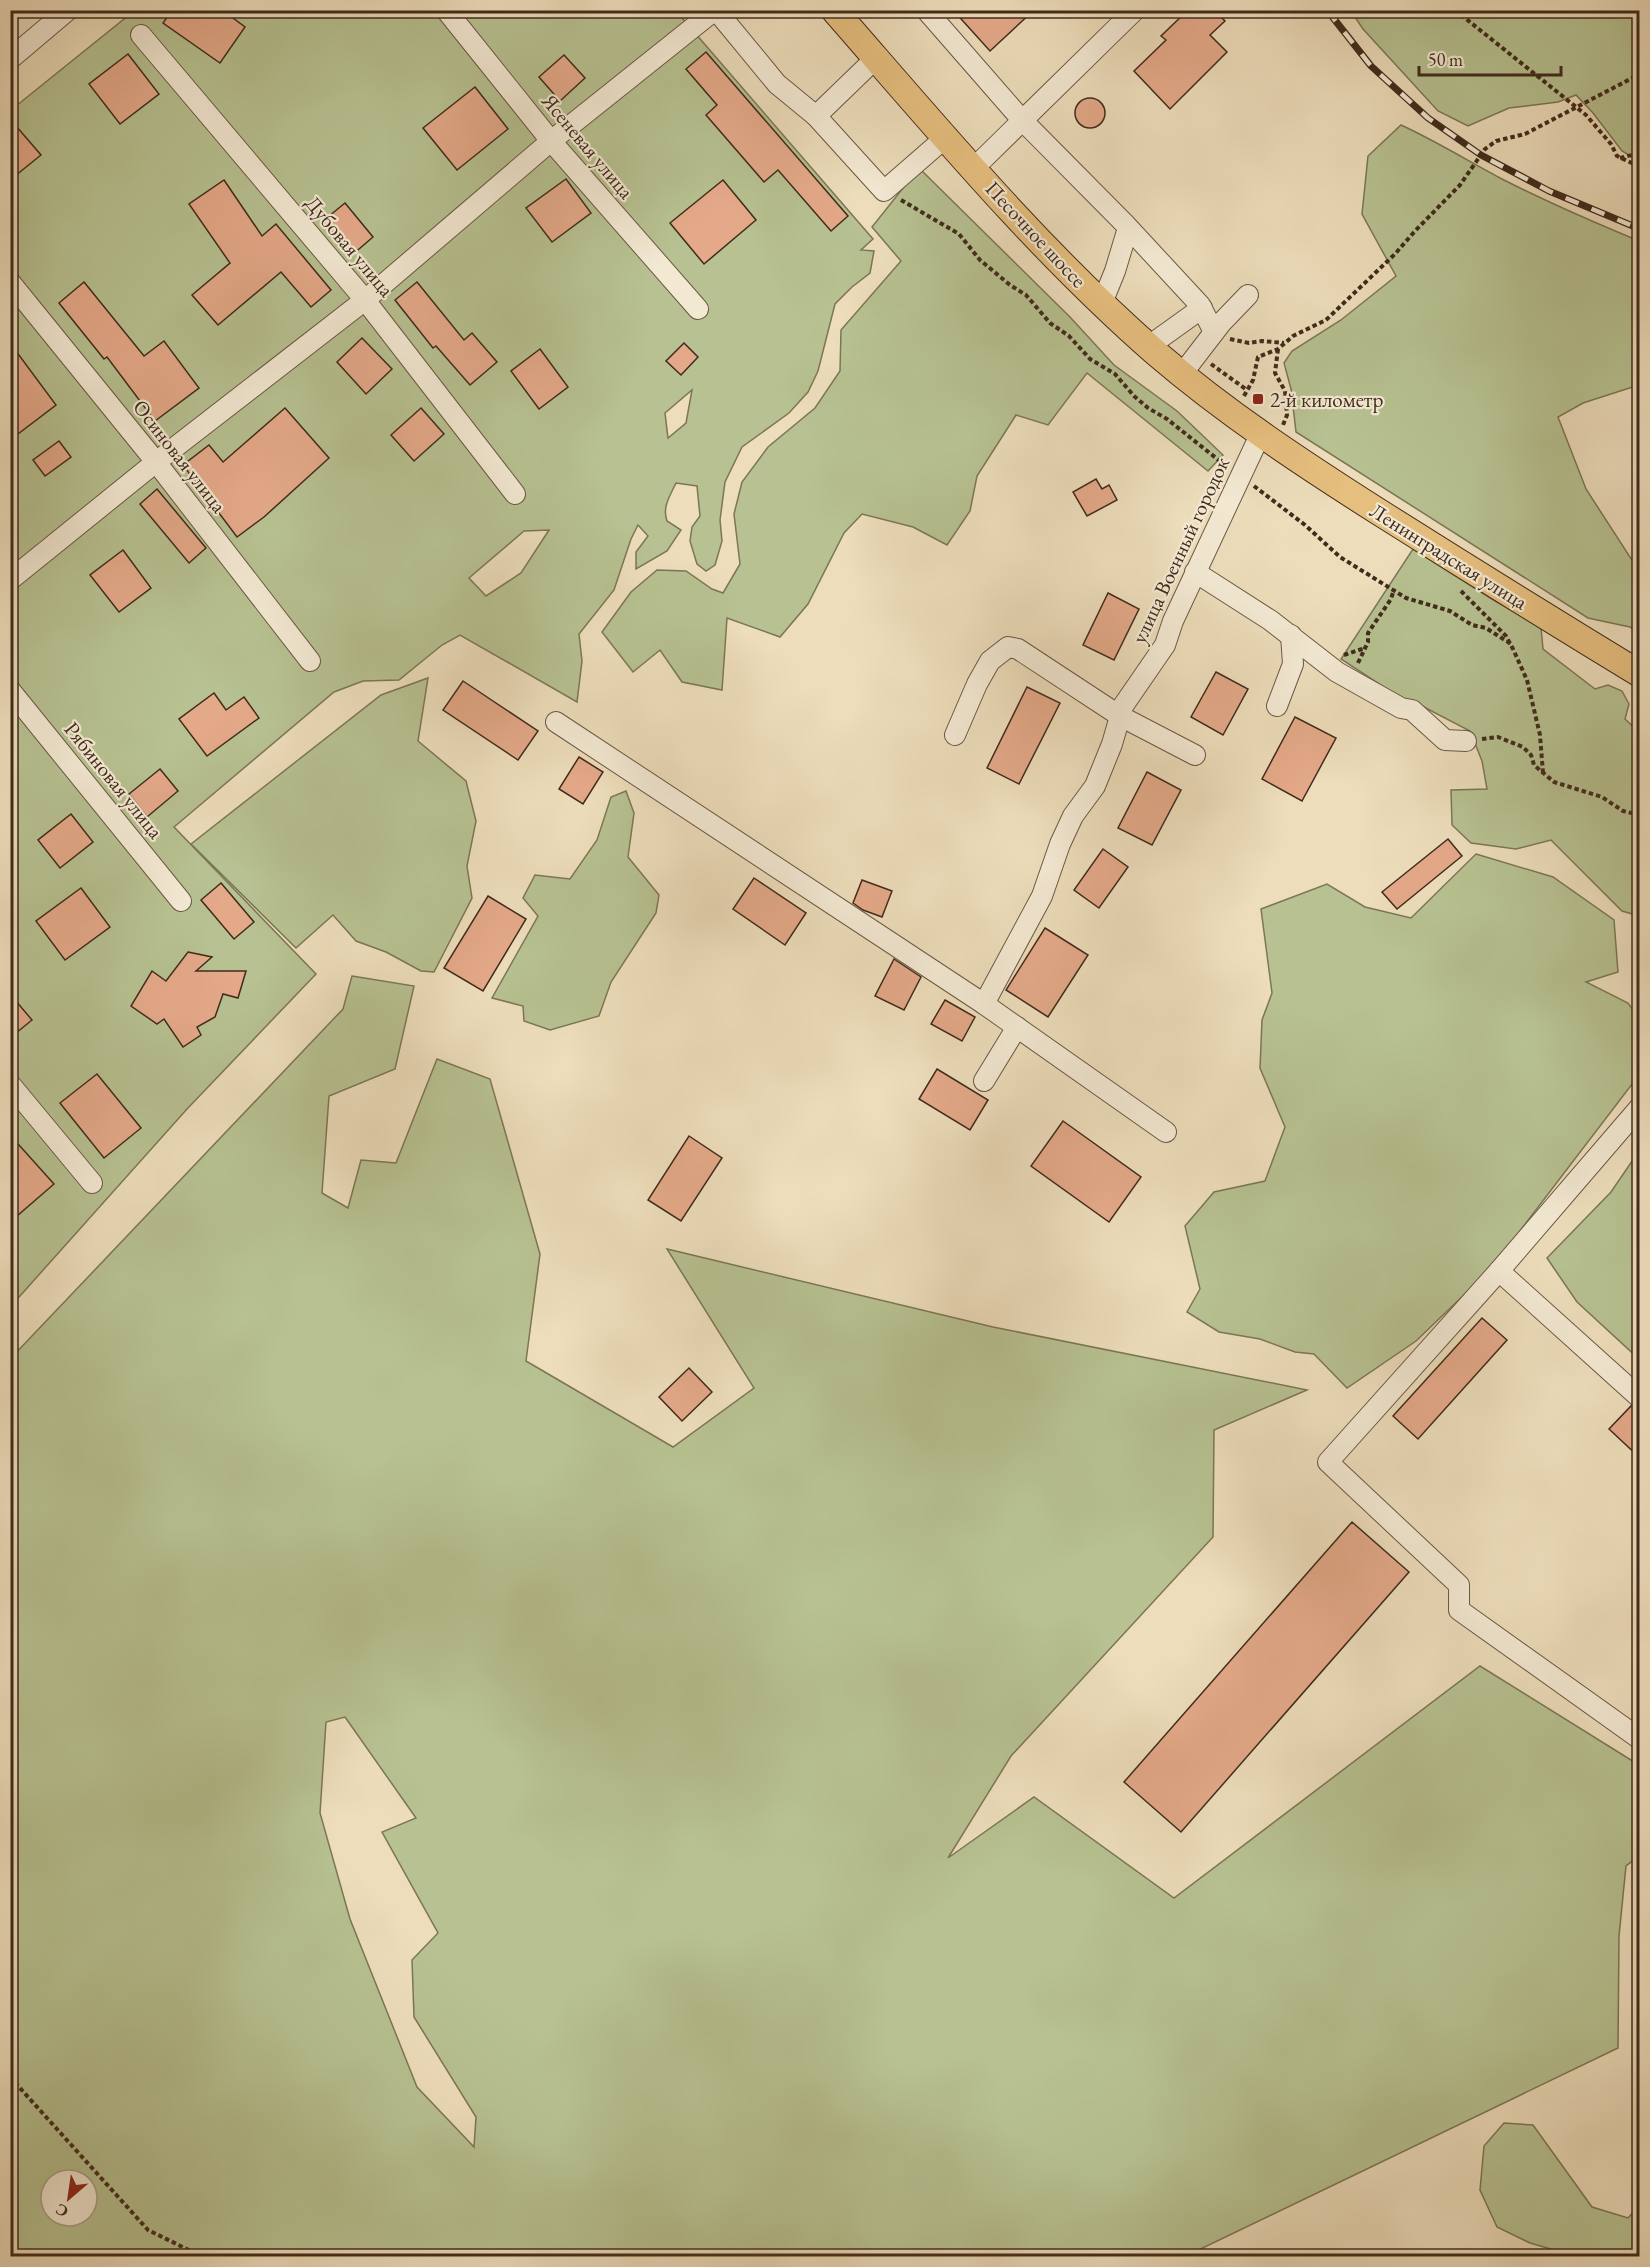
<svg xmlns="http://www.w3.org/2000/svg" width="1650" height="2267" font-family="'EB Garamond',serif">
<rect width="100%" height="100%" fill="#edddbb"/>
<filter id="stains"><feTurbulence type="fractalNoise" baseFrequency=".00333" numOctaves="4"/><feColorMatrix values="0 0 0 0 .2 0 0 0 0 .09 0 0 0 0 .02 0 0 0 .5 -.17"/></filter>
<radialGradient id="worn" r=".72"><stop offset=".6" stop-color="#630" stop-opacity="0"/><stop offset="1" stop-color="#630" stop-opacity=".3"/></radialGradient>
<!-- green -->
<g fill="#b7c191" stroke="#7c7656" stroke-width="1.5" fill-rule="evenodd">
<path d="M134,11H676L873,239L861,250L874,251L870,273L852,287L835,304L818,371L808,392L789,413L742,447L725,482L720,520L722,541L715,565L706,571L697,564L690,541L692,527L700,516L697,486L676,483C670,496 662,507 667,521L681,530L667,551L636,569V552L648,536L638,525L631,539L614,590L579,634L582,661L577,702L460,635L442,645L399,680L363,681L334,692L174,827L316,974L187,1109L11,1306V110ZM692,390L686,423L668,438L665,413ZM549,530L521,573L486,596L469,578L524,531Z"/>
<path d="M1351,11H1639V161L1622,151L1593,113L1576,95L1558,102L1509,108L1468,126L1438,111L1363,29Z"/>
<path d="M1401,125C1436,141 1468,161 1502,179C1547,202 1593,222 1639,241V385L1583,403L1558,417L1586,489L1639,571V632L1630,627L1588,618L1296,432L1291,389L1284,363L1292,351L1341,320L1396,276L1362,214L1368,156Z"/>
<path d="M919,168L1070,317L1114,365L1177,411L1223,455L1208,471L1087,373L1048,425L1016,415L977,476L970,511L947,545L913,527L862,514L844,533L808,604L780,637L727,618L722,690L682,682L660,650L633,672L602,632L631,592L657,570L686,571L712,589L723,593L740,564L734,514L742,482L768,447L815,408L840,371L841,330L901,261L872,227Z"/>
<path d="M1413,549L1495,601L1541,627L1543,649L1595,689L1608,685L1622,691L1629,704L1625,719L1639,732V916L1622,911L1551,840L1516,849L1471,843L1452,825L1451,790L1487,789L1482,761L1470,731L1420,705L1399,697L1341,659Z"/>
<path d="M428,678L418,741L466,781L476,821L467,866L472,898L434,972L421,971L386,952L356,941L333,915L296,948L191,844L381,695Z"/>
<path d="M626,791L634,813L628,857L659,895L656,913L611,982L599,1016L550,1030L524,1021L523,1006L492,998L538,916L523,898L535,875L570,879L597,840L611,797Z"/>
<path d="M1476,854L1553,877L1614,920L1618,972L1586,982L1628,1003L1639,1018V1075L1490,1270L1416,1341L1347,1388L1314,1354L1295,1352L1260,1339L1219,1332L1187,1312L1200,1289L1185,1226L1214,1192L1265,1181L1285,1127L1260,1068L1262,1020L1272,993L1261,909L1327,884L1365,907L1411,918Z"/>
<path d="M352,976L414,986L395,1069L329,1096L322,1193L348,1208L361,1160L396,1163L437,1059L490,1079L540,1254L526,1361L673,1447L754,1388L667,1249L993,1327L1307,1390L1214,1430L1213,1537L1011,1756L948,1858L1034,1797L1174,1898L1480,1666L1639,1765V1856L1626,1866L1619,1936L1618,2048L1186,2256H11V1358L343,1009ZM345,1717L416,1818L382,1832L438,1933L412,1960L414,2017L476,2117L474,2147L417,2087L350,1919L320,1813L326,1722ZM51,2180H87V2216H51Z"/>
<path d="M1639,1151V1359L1577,1302L1547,1258L1611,1192Z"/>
<path d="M1504,2123L1533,2125L1592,2207L1628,2218L1639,2206V2256H1575L1530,2243L1497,2227L1480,2190L1484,2146Z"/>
</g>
<!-- building -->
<g fill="#e4a989" stroke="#402b1c" stroke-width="1.5">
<path d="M172,10H222L245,27L220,63L163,23Z"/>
<path d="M953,10H1034L990,51Z"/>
<path d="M1188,10H1214L1225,21L1210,35L1227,52L1170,109L1134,71L1166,40L1161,36Z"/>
<path d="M706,52L848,216L831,231L778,170L764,182L706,115L717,105L686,69Z"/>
<path d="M128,54L159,94L120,124L89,84Z"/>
<path d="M564,55L585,78L560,101L539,77Z"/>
<path d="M475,87L508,129L457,170L423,128Z"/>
<circle cx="1090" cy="113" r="15"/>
<path d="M10,119L41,155L10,180Z"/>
<path d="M566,179L591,213L552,242L526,208Z"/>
<path d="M224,180L262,236L276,224L331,290L311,307L281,272L218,325L192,295L230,263L189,204Z"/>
<path d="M723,180L756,220L704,264L670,223Z"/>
<path d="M345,203L373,237L352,255L323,221Z"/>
<path d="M84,282L144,356L164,341L199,388L155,421L107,357L104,359L59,303Z"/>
<path d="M417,282L464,340L472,333L497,362L470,385L436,346L433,348L395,300Z"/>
<path d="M362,338L392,369L366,394L337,362Z"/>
<path d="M10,343L56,405L10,440Z"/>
<path d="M684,343L698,357L681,375L666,361Z"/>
<path d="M540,349L568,387L539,409L511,371Z"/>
<path d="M285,408L329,458L264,517L237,537L183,465L209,445L223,462Z"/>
<path d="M421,408L444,434L414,461L391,435Z"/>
<path d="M59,441L71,457L45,476L33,460Z"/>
<path d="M1096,479L1102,489L1109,485L1117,500L1087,516L1073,492Z"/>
<path d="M157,489L206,548L189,563L140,504Z"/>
<path d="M123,550L151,588L119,612L90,575Z"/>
<path d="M1108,593L1139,609L1114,660L1083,645Z"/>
<path d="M1216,672L1248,689L1223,735L1191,717Z"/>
<path d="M463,681L538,731L518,760L443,710Z"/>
<path d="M1027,687L1060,703L1019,784L987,768Z"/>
<path d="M214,693L226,710L244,697L259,718L207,756L179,719Z"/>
<path d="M1295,717L1336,738L1302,801L1262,779Z"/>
<path d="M579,757L603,772L583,804L559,789Z"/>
<path d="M160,769L178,791L147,817L129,794Z"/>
<path d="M1147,772L1181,790L1152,845L1118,828Z"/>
<path d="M71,814L93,842L60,868L38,840Z"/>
<path d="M1448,839L1462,856L1397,909L1382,892Z"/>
<path d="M1103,849L1128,867L1099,908L1074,890Z"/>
<path d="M754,878L806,913L785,945L733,909Z"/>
<path d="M862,880L892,891L882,917L863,910L853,903Z"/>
<path d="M221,883L254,922L234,939L201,900Z"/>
<path d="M81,888L110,927L65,960L36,921Z"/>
<path d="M488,896L526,919L483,991L444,968Z"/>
<path d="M1045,928L1088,955L1048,1017L1006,990Z"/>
<path d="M188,952L212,957L196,971H246L238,998L223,994L215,1017L197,1027L201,1035L183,1047L164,1019L157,1024L131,1006L152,971L166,981Z"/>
<path d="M894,959L921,977L904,1010L875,996Z"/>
<path d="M10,994L32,1020L10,1038Z"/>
<path d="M945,1000L975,1017L962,1041L931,1024Z"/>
<path d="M937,1069L988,1100L970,1130L919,1099Z"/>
<path d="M97,1074L141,1128L104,1158L60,1103Z"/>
<path d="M1063,1121L1141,1177L1109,1222L1031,1166Z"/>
<path d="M10,1135L54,1184L10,1222Z"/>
<path d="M689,1136L722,1158L681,1221L648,1200Z"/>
<path d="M1482,1318L1507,1340L1418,1439L1393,1416Z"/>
<path d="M689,1368L712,1392L682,1421L659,1397Z"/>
<path d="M1631,1406L1640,1410V1458L1609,1429Z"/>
<path d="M1352,1522L1409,1572L1181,1832L1124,1782Z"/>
</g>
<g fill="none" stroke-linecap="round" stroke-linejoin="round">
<!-- minor casing -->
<g stroke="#6b5844" stroke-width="22">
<g id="minor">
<path d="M446,10L551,141L698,309"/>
<path d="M716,10L777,84L816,116"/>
<path d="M926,10L1022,120L1125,224L1200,305L1214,332"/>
<path d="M141,35L365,300L515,494"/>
<path d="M876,58L816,116L884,191L946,137"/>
<path d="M10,59L68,10"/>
<path d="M974,168L1135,10"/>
<path d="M10,282L156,462L310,661"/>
<path d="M1102,303L1115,271L1128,228"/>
<path d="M1149,346L1202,308"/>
<path d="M1182,374L1222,322L1248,295"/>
<path d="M1195,572L1270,620L1337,672L1401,708L1412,710L1445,740L1466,741"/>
<path d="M10,580L156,462L365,300L551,141L715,10"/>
<path d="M10,690L181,901"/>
<path d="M1277,706L1293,664L1291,635"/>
<path d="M556,722L984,1004L1042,896L1060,844L1073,816L1095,786L1112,744L1123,706L1165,645L1173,621L1260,435"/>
<path d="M955,735L977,684L990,661L1008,647L1018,649L1120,716L1195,755"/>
<path d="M984,1004L1166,1132"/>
<path d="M984,1081L1017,1027"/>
<path d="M10,1084L92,1183"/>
<path d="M1640,1107L1499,1271L1328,1462L1459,1585V1610L1640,1739"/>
<path d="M1499,1271L1640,1398"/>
</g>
</g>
<!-- major casing -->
<g stroke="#402b1c" stroke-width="28">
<path id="major" d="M834,10C937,128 1038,250 1156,353C1226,413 1302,463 1379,512C1466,567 1553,621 1640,674"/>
</g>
<!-- path -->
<g stroke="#402b1c" stroke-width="4" stroke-dasharray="4.5 3" stroke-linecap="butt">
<path d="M1455,10L1586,115L1611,144L1617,156L1640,167"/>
<path d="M1639,74L1635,64L1640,48"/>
<path d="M1620,158L1640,153"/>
<path d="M901,200L959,234L980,260L1010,285L1026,295L1050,323L1069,336L1090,359L1115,374L1134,396L1148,408L1167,419L1226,466"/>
<path d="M1230,339L1249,343L1262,341L1284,343"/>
<path d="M1278,349L1275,373L1285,391L1287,415L1283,425"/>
<path d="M1211,364L1247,390"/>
<path d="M1244,396L1253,380L1258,357L1278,349L1293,336L1326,320L1395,254L1415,231L1460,185L1485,149L1496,141L1525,134L1640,74"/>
<path d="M1254,486L1305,525L1340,557L1406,598L1450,611L1472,625L1486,628L1511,644"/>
<path d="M1461,591L1506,636L1513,649L1527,680L1540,735L1543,773"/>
<path d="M1344,655L1365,648"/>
<path d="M1358,663L1368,642V633L1391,599L1394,589"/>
<path d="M1482,739L1498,737L1523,747L1531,755L1534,765L1554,782L1602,797L1623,811L1640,815"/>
<path d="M10,2077L148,2230L201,2256"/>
</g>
<!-- minor -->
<use href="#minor" stroke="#f3e9d3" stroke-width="20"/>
<!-- major -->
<use href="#major" stroke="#e6be7e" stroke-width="26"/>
<!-- rail casing -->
<g stroke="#402b1c" stroke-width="7">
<path id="rail" d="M1327,10L1371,66L1428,118L1481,155L1549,191L1640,229"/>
</g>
<!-- rail -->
<use href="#rail" stroke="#f3e9d3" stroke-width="4.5" stroke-dasharray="14" stroke-linecap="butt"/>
</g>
<!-- markers -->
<rect fill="#8f2418" stroke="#f3e9d3" stroke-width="2" x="1252" y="393" width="12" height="12" rx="3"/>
<g text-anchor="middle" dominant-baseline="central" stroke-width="4.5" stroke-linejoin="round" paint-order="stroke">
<!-- street labels -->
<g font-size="21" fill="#402b1c" stroke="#f3e9d3">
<text transform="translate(588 146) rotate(50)">Ясеневая улица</text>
<text transform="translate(1036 234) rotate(47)">Песочное шоссе</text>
<text transform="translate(350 246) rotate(50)">Дубовая улица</text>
<text transform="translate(180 456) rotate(52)">Осиновая улица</text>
<text transform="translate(1180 550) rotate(-65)">улица Военный городок</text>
<text transform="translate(1449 556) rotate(32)">Ленинградская улица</text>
<text transform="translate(114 780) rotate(51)">Рябиновая улица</text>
</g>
<!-- poi labels -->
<g font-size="21" fill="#402b1c" stroke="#f3e9d3" text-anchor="start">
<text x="1270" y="399">2-й километр</text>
</g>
</g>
<!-- margin -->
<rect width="1650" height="2267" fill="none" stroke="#edddbb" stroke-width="36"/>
<rect x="12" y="12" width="1626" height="2243" fill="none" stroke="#402b1c" stroke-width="3"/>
<rect x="18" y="18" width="1614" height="2231" fill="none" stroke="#402b1c" stroke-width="1.5"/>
<!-- north arrow -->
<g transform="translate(69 2198) rotate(209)"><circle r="28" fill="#f3e9d3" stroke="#ab9d8a" stroke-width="1.5"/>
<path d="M0-4.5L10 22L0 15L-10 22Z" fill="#8f2418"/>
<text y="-9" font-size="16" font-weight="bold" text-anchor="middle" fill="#402b1c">С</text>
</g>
<!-- scale -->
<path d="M1419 66v9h142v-9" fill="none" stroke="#402b1c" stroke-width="3"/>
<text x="1428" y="66" font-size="18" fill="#402b1c" stroke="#f3e9d3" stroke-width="4.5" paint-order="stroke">50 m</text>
<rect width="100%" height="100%" filter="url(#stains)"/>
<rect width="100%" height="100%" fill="url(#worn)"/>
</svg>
